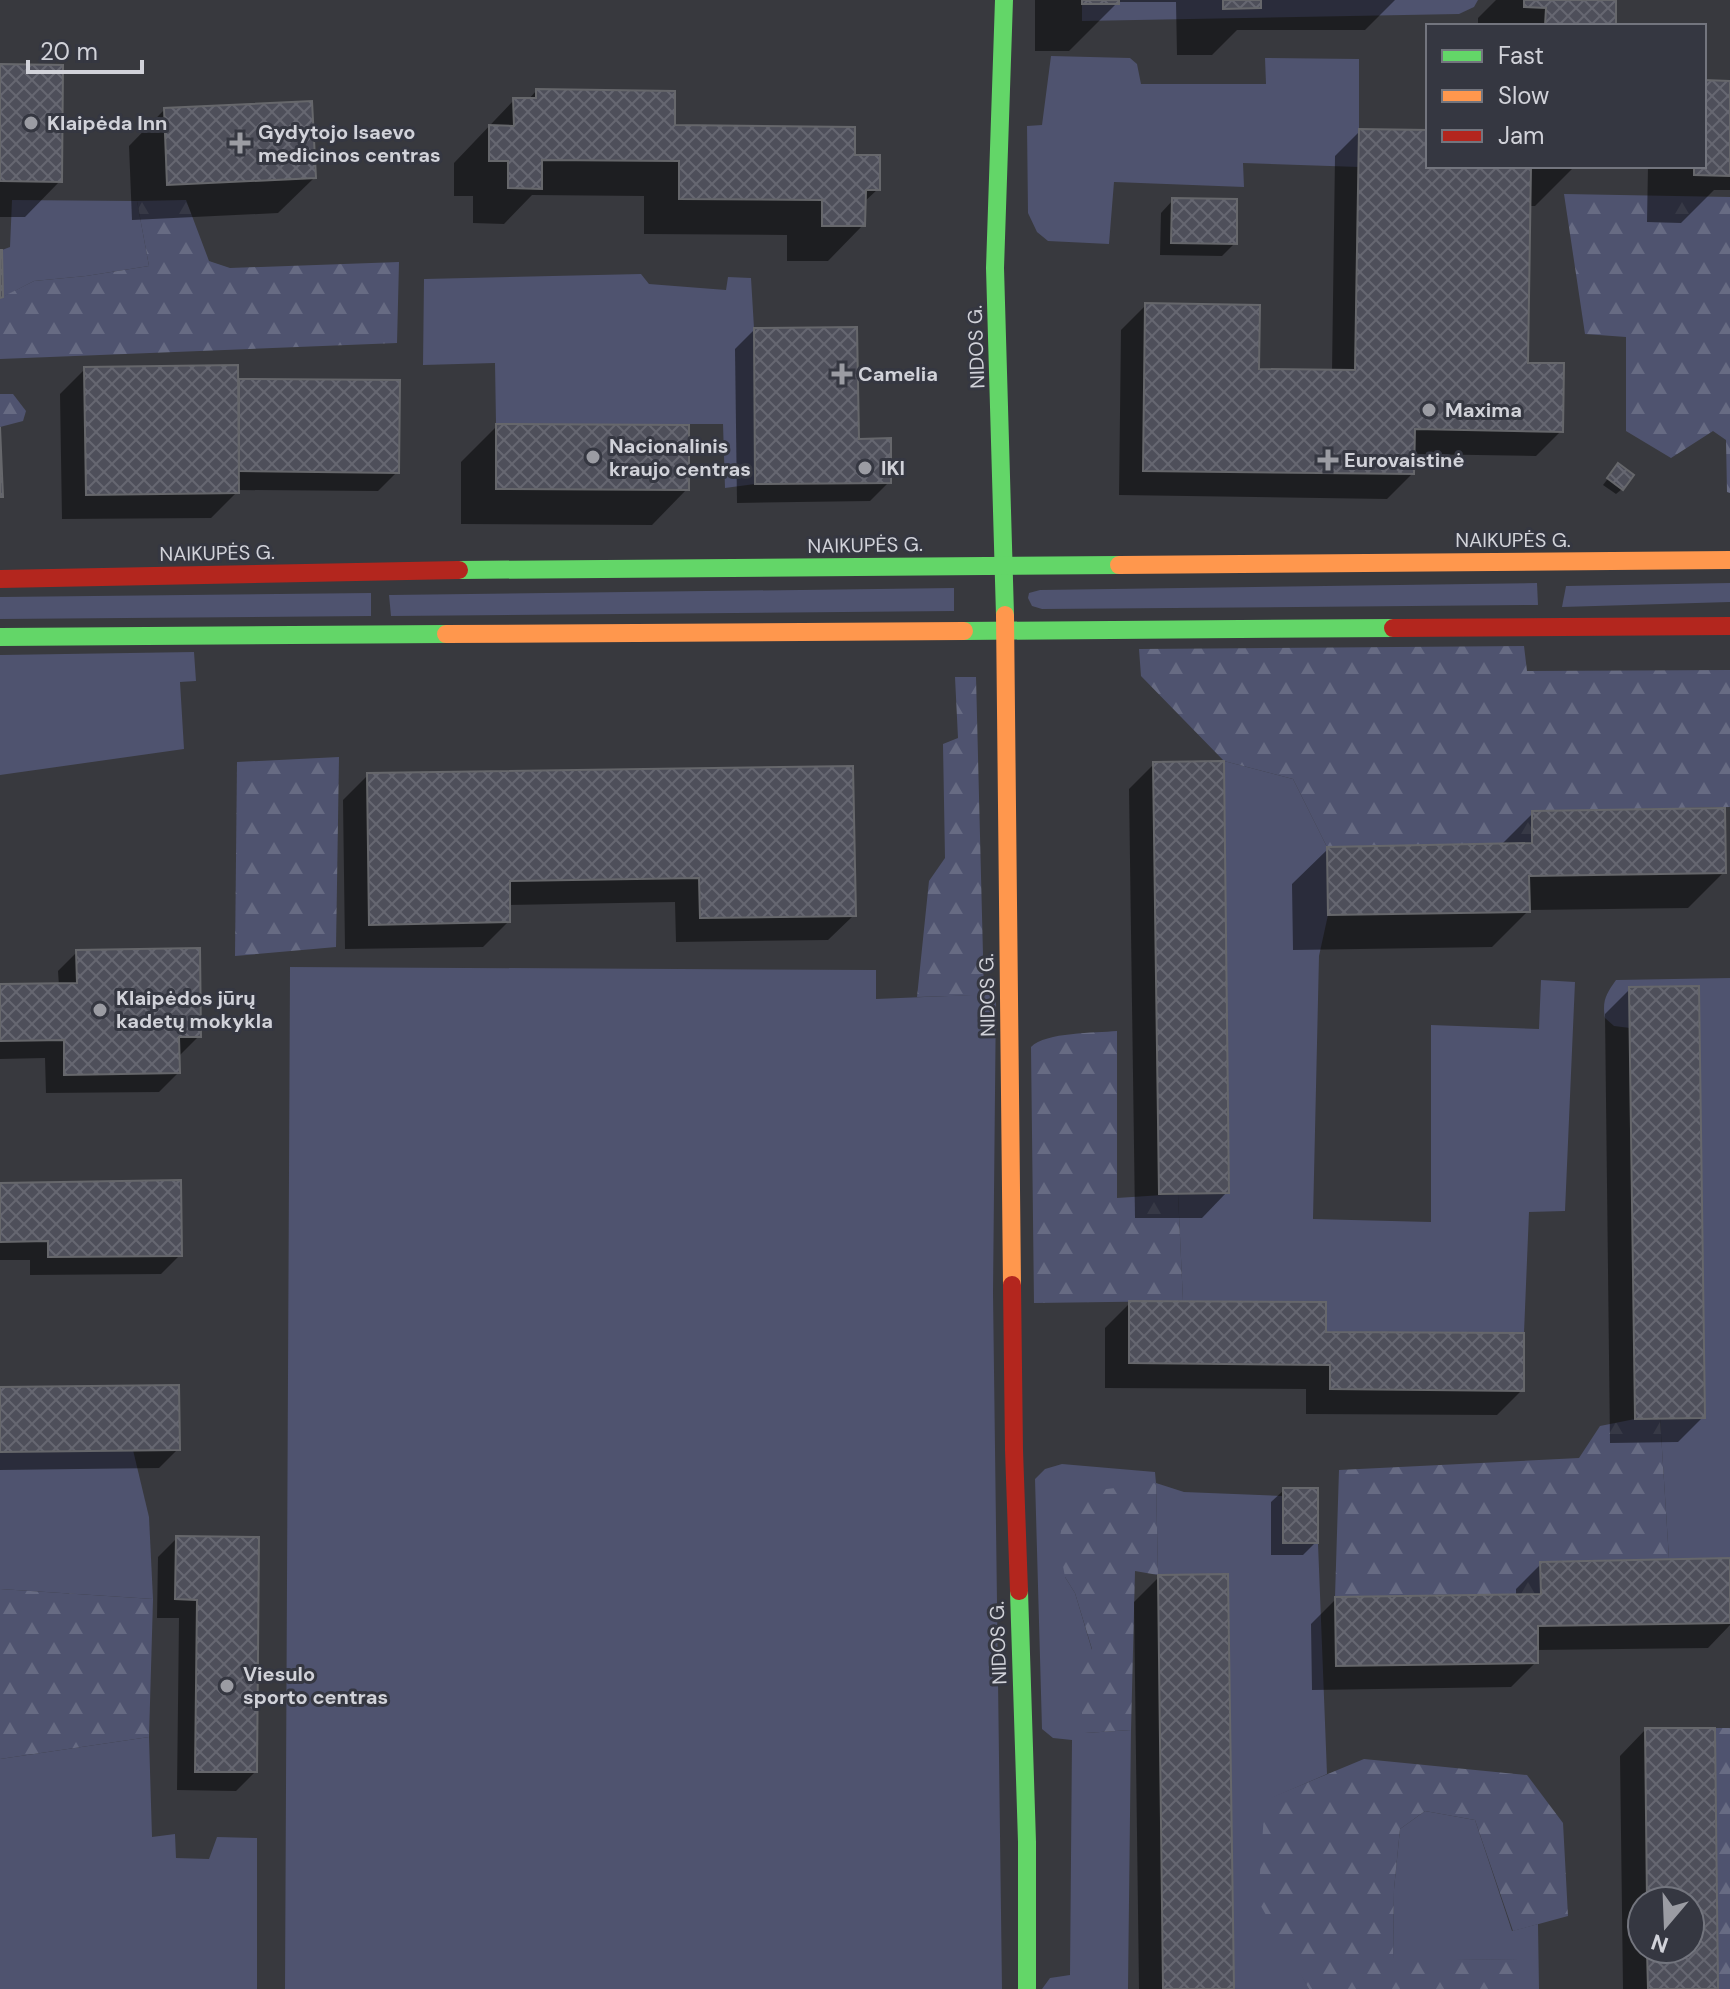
<svg xmlns="http://www.w3.org/2000/svg" width="1730" height="1989" font-family="'DM Sans',sans-serif">
<defs>
<pattern id="forest-firs" width="22" height="20" patternUnits="userSpaceOnUse" patternTransform="scale(2)"><rect width="22" height="20" fill="#4f536f"/><path d="M5 1l3.5 6h-7zM16 11l3.5 6h-7z" fill="#676b83"/></pattern>
<pattern id="building-cross-hatch" width="8" height="8" patternUnits="userSpaceOnUse" patternTransform="scale(2)"><rect width="8" height="8" fill="#4e4f5a"/><path d="M0 0l8 8M0 8l8-8" fill="none" stroke="#666771"/></pattern>
</defs>
<rect width="100%" height="100%" fill="#38393e"/>
<!-- grass -->
<g fill="#4f536f">
<path d="M1119,0H1223L1224,9L1261,8V0H1478L1474,7L1459,14L1082,21V4Z"/>
<path d="M1051,56L1130,58L1137,64L1141,84H1266L1265,58L1359,59V167L1243,163L1244,187L1114,182L1109,244L1048,241L1037,232L1028,213L1027,126L1042,125Z"/>
<path d="M12,200L137,201L149,266L86,276L34,281L3,297L2,250L10,247Z"/>
<path d="M641,274L649,284L726,290L728,277L751,278L754,328L755,484L725,488L723,424H496L495,363L423,365L424,279Z"/>
<path d="M1537,583L1538,605L1042,609L1032,606L1028,598L1029,593L1040,590Z"/>
<path d="M1730,583V602L1562,607L1566,586Z"/>
<path d="M954,588V611L391,616L389,595Z"/>
<path d="M371,593V616L0,619V597Z"/>
<path d="M194,652L196,681L180,682L184,749L0,775V655Z"/>
<path d="M1224,761L1293,779L1327,847L1328,915L1319,956L1313,1219L1431,1222V1025L1539,1029L1541,980L1575,982L1565,1211L1529,1212L1524,1333L1326,1332L1325,1302L1183,1301L1178,1194L1229,1193Z"/>
<path d="M290,967L876,970V999L996,994L993,1293L1002,1989H285Z"/>
<path d="M1730,978V1558L1669,1559L1660,1418L1698,986L1629,987L1630,1028L1614,1026L1605,1018C1602,1001 1606,994 1616,980Z"/>
<path d="M133,1450L149,1517L153,1599L0,1589V1452Z"/>
<path d="M1062,1464L1155,1472L1156,1483L1184,1492L1283,1496V1543H1318L1327,1774L1265,1801L1299,1970L1309,1989H1234L1228,1575H1158L1156,1483L1065,1577L1075,1593L1092,1650L1085,1733L1131,1730L1128,1989H1042L1050,1978L1070,1975L1072,1740L1053,1738L1042,1729L1035,1479L1045,1469Z"/>
<path d="M149,1737L152,1837L175,1834L176,1858L209,1859L217,1837L257,1838V1989H0V1759Z"/>
<path d="M1425,1811L1475,1820L1512,1931L1538,1924L1539,1989H1517V1960L1393,1959L1394,1889L1400,1829Z"/>
</g>
<!-- forest -->
<g fill="url(#forest-firs)">
<path d="M1564,194L1730,197V493L1727,492L1726,440L1713,431L1671,458L1626,431V337L1585,334Z"/>
<path d="M186,200L209,261L230,268L399,262L397,343L0,359V298L34,281L86,276L149,266L137,201Z"/>
<path d="M0,394H13L26,411L23,421L0,427Z"/>
<path d="M1524,646L1527,671L1730,670V807L1532,811V843L1327,847L1293,779L1224,761L1141,676L1139,649Z"/>
<path d="M955,677H976L984,995L917,997L929,881L945,858L943,744L958,738Z"/>
<path d="M339,757L336,947L235,956L237,762Z"/>
<path d="M1117,1031V1198L1178,1194L1183,1301L1034,1303L1031,1047C1046,1032 1095,1033 1117,1031Z"/>
<path d="M1660,1418L1669,1559L1541,1562V1594L1335,1597L1339,1470L1579,1458L1600,1426L1635,1419Z"/>
<path d="M1156,1483L1158,1575L1135,1571L1131,1730L1085,1733L1075,1668L1092,1649L1075,1593L1065,1577L1059,1544L1064,1511L1074,1493Z"/>
<path d="M0,1589L153,1599L149,1737L0,1759Z"/>
<path d="M1715,1728H1730V1989H1718Z"/>
<path d="M1364,1759L1527,1775L1563,1823L1568,1916L1513,1931L1475,1820L1425,1811L1400,1829L1394,1889L1393,1958L1517,1960V1989H1309L1258,1901L1265,1800Z"/>
</g>
<!-- shadow -->
<g fill="#0007" fill-rule="evenodd">
<path d="M1035,0H1395L1365,30H1237L1212,55H1177L1176,2H1118L1069,51H1035Z"/>
<path d="M1496,0H1614V26H1478V18Z"/>
<path d="M0,66L60,181L25,217H0Z"/>
<path d="M1704,82L1730,83V190H1714L1681,223L1647,222L1648,166H1704Z"/>
<path d="M536,91L673,127L853,157L878,189L863,203V225L828,261H787V235L644,234V196L532,195L504,224L473,223V196H454V163L514,100H528Z"/>
<path d="M164,110L314,178L278,213L132,220L129,146Z"/>
<path d="M1360,131L1428,132V166H1575L1535,206H1528L1526,365L1561,431L1536,456L1412,454V474L1387,499L1119,495L1121,330L1146,305L1257,371L1332,372L1335,156Z"/>
<path d="M1173,200L1235,243L1222,256L1160,255L1161,213Z"/>
<path d="M754,330L857,441L889,482L870,501L737,503L735,349Z"/>
<path d="M85,369L236,384L239,380L397,472L378,491L237,490V492L211,518L62,519L60,394Z"/>
<path d="M497,426L687,489L652,525L461,524V462Z"/>
<path d="M1613,472L1622,489L1616,494L1603,485Z"/>
<path d="M1154,764L1227,1192L1202,1218H1135L1129,789Z"/>
<path d="M368,775L854,915L828,940L676,942L675,902L508,905V922L483,947L345,949L343,800Z"/>
<path d="M1533,813L1724,872L1688,908L1529,910L1492,947L1293,950L1292,884L1328,849L1500,846Z"/>
<path d="M77,952L199,1036L180,1055H178V1073L159,1092L46,1093L45,1058L0,1059V986H59L58,971Z"/>
<path d="M1630,989L1703,1417L1678,1442L1610,1443L1605,1014Z"/>
<path d="M0,1185L180,1255L161,1274L30,1275V1260H0Z"/>
<path d="M1130,1303L1324,1334L1522,1390L1497,1415L1306,1414V1389L1105,1388V1328Z"/>
<path d="M0,1389L178,1449L159,1468L0,1470Z"/>
<path d="M1284,1490L1316,1542L1303,1555H1271V1502Z"/>
<path d="M177,1538L255,1772L236,1791L177,1790L179,1618H157L158,1557Z"/>
<path d="M1730,1560V1625L1708,1648L1536,1650V1662L1511,1687L1312,1690L1311,1624L1336,1599L1516,1596V1589L1541,1564Z"/>
<path d="M1159,1577L1231,1989H1139L1134,1602Z"/>
<path d="M1645,1730L1716,1989H1623L1620,1756ZM1642,1901H1690V1949H1642Z"/>
</g>
<!-- building -->
<g fill="url(#building-cross-hatch)" stroke="#66676b" stroke-width="2">
<rect x="1082" y="0" width="37" height="4"/>
<path d="M1223,0H1261V8L1223,9Z"/>
<path d="M1524,0H1616V26H1545L1546,8L1524,7Z"/>
<path d="M0,64L63,65L62,182L0,181Z"/>
<path d="M1704,80L1730,81V176L1694,175V166H1704Z"/>
<path d="M536,89L675,91V125L855,127V155H880V190H866L865,226H822V200L679,199V161L542,160V189L508,188V161H489V125L514,126L513,98H536Z"/>
<path d="M312,101L316,178L167,185L164,108Z"/>
<path d="M1359,129L1428,130V166H1531L1528,363H1564L1563,432L1415,429L1414,474L1143,471L1145,303L1260,305L1259,369L1355,370Z"/>
<path d="M1172,198L1237,199V244L1171,243Z"/>
<path d="M0,250H2L3,297L0,298Z"/>
<path d="M857,327L859,439L891,438V483L755,484L754,328Z"/>
<path d="M238,365L239,493L86,495L84,367Z"/>
<path d="M239,379L400,380L399,473L239,471Z"/>
<path d="M496,424L689,425V490L496,489Z"/>
<path d="M0,427L3,497H0Z"/>
<path d="M1618,463L1634,475L1623,490L1607,478Z"/>
<path d="M1224,761L1229,1193L1159,1194L1153,762Z"/>
<path d="M853,766L856,916L700,918L699,878L510,881V922L369,925L367,773Z"/>
<path d="M1725,808L1726,873L1529,876L1530,912L1328,915L1327,847L1532,843V811Z"/>
<path d="M200,948L201,1037H179L180,1073L64,1075V1040L0,1041V984L77,983L76,950Z"/>
<path d="M1699,986L1705,1418L1635,1419L1629,987Z"/>
<path d="M181,1180L182,1256L48,1257V1241L0,1242V1183Z"/>
<path d="M1129,1301L1326,1302V1332L1524,1333V1391L1330,1389V1365L1129,1363Z"/>
<path d="M179,1385L180,1450L0,1452V1387Z"/>
<rect x="1283" y="1488" width="35" height="55"/>
<path d="M176,1536L259,1537L257,1772H195L197,1600L175,1599Z"/>
<path d="M1730,1558V1623L1538,1626V1663L1336,1666L1335,1597L1541,1594L1540,1562Z"/>
<path d="M1228,1574L1234,1989H1163L1158,1575Z"/>
<path d="M1645,1728H1715L1718,1989H1648L1647,1949H1690V1901H1647Z"/>
</g>
<g fill="none" stroke-linecap="round" stroke-linejoin="round">
<!-- fast -->
<g stroke="#63d668" stroke-width="18">
<path d="M1004,0L995,268L1005,615"/>
<path d="M459,570L1119,565"/>
<path d="M964,631L1393,628"/>
<path d="M0,637L446,634"/>
<path d="M1019,1591L1027,1842V1989"/>
</g>
<!-- slow -->
<g stroke="#ff974d" stroke-width="18">
<path d="M1119,565L1730,560"/>
<path d="M1005,615L1012,1285"/>
<path d="M446,634L964,631"/>
</g>
<!-- jam -->
<g stroke="#b3261e" stroke-width="18">
<path d="M0,579L459,570"/>
<path d="M1393,628L1730,626"/>
<path d="M1012,1285L1014,1450L1019,1591"/>
</g>
</g>
<!-- markers -->
<g fill="#9b9ca3" stroke="#353741" stroke-width="3">
<circle cx="31" cy="123" r="8"/>
<path d="M236 131h8v8h8v8h-8v8h-8v-8h-8v-8h8z"/>
<path d="M838 362h8v8h8v8h-8v8h-8v-8h-8v-8h8z"/>
<circle cx="1429" cy="410" r="8"/>
<circle cx="593" cy="457" r="8"/>
<path d="M1324 448h8v8h8v8h-8v8h-8v-8h-8v-8h8z"/>
<circle cx="865" cy="468" r="8"/>
<circle cx="100" cy="1010" r="8"/>
<circle cx="227" cy="1686" r="8"/>
</g>
<g text-anchor="middle" dominant-baseline="central" stroke-width="6" stroke-linejoin="round" paint-order="stroke">
<!-- poi labels -->
<g font-size="20" font-weight="bold" fill="#d1d2d9" stroke="#353741" text-anchor="start">
<text x="47" y="123">Klaipėda Inn</text>
<text x="258" y="132">Gydytojo Isaevo<tspan x="258" dy="23">medicinos centras</tspan></text>
<text x="858" y="374">Camelia</text>
<text x="1445" y="410">Maxima</text>
<text x="609" y="446">Nacionalinis<tspan x="609" dy="23">kraujo centras</tspan></text>
<text x="1344" y="460">Eurovaistinė</text>
<text x="881" y="468">IKI</text>
<text x="116" y="998">Klaipėdos jūrų<tspan x="116" dy="23">kadetų mokykla</tspan></text>
<text x="243" y="1674">Viesulo<tspan x="243" dy="23">sporto centras</tspan></text>
</g>
<!-- street labels -->
<g font-size="20" fill="#d1d2d9" stroke="#353741">
<text transform="translate(976 347) rotate(-92)">NIDOS G.</text>
<text x="1513" y="540">NAIKUPĖS G.</text>
<text transform="translate(865 545) rotate(-1)">NAIKUPĖS G.</text>
<text transform="translate(217 553) rotate(-1)">NAIKUPĖS G.</text>
<text transform="translate(987 995) rotate(-91)">NIDOS G.</text>
<text transform="translate(998 1643) rotate(-92)">NIDOS G.</text>
</g>
</g>
<!-- legend -->
<rect x="1426" y="24" width="280" height="144" fill="#353741" stroke="#73757e" stroke-width="2"/>
<rect x="1442" y="50" width="40" height="12" fill="#63d668" stroke="#73757e" stroke-width="2"/>
<text x="1498" y="64" font-size="24" fill="#d1d2d9">Fast</text>
<rect x="1442" y="90" width="40" height="12" fill="#ff974d" stroke="#73757e" stroke-width="2"/>
<text x="1498" y="104" font-size="24" fill="#d1d2d9">Slow</text>
<rect x="1442" y="130" width="40" height="12" fill="#b3261e" stroke="#73757e" stroke-width="2"/>
<text x="1498" y="144" font-size="24" fill="#d1d2d9">Jam</text>
<!-- north arrow -->
<g transform="translate(1666 1925) rotate(199)"><circle r="38" fill="#353741" stroke="#73757e" stroke-width="2"/>
<path d="M0-6L14 30L0 20L-14 30Z" fill="#9b9ca3"/>
<text y="-12" font-size="22" font-weight="bold" text-anchor="middle" fill="#d1d2d9">N</text>
</g>
<!-- scale -->
<path d="M28 60v12h114v-12" fill="none" stroke="#d1d2d9" stroke-width="4"/>
<text x="40" y="60" font-size="24" fill="#d1d2d9" stroke="#353741" stroke-width="6" paint-order="stroke">20 m</text>
</svg>
